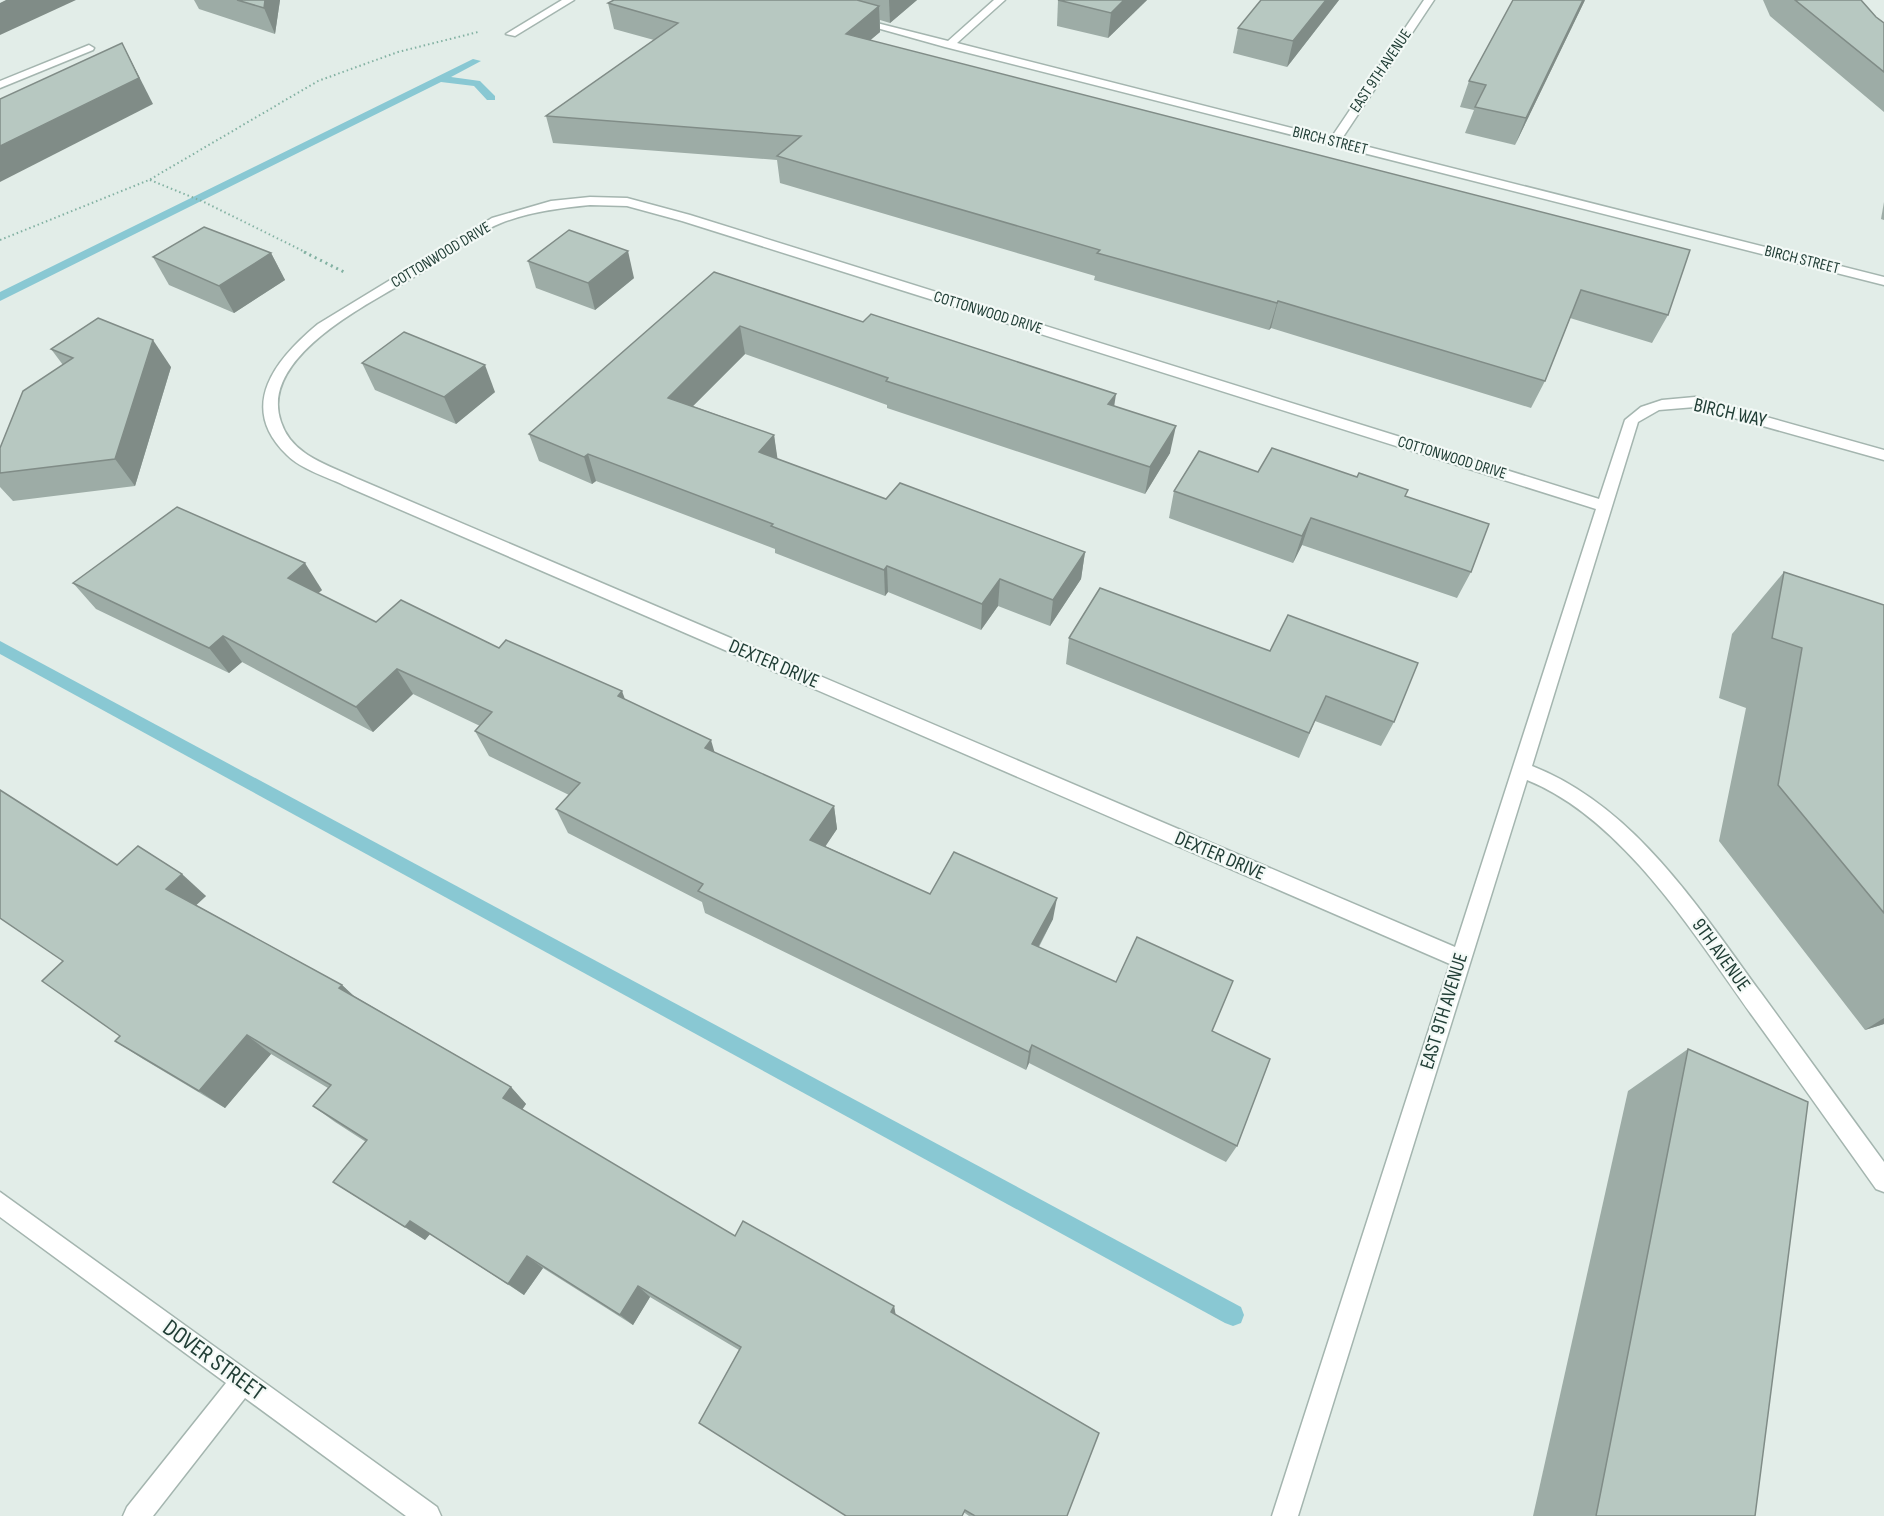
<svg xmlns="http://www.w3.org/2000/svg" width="1884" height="1516" font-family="'Sofia Sans Condensed',sans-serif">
<rect width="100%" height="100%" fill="#e2ede8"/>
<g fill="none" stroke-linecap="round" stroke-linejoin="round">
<!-- stream -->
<g fill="#89c8d3" fill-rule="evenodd">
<path d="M473,59L481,61L451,77L480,81L495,96V100H487L474,86L441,82L0,301V292Z"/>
<path d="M0,641L1241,1307L1244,1315L1241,1323L1233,1326L1225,1323L0,654Z"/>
</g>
<!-- street casing -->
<g stroke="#a4b5af" stroke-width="3">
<g id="street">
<path d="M562,0H574L515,36L506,34Z"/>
<path d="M994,0H1005L957,43L1331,138L1424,0H1434L1341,140L1884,277V285L945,47L852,21L857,18L948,41Z"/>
<path d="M89,45L94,48L93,50L0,88V81Z"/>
<path d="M590,197L627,198L690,215L1599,499L1625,420L1641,407L1662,400L1695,397L1884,450V460L1695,407L1659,410L1638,422L1532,766C1634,806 1698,907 1761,993C1802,1049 1843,1106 1884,1162V1192L1876,1189C1835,1131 1793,1072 1751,1014C1694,934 1622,818 1527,780L1298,1516H1272L1450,964L348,487C328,477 302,470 287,455C236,406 277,358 318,324L492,218L551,201ZM590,205L627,206L682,221L1596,509L1455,947L358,479C329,465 292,456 281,422C257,354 379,299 424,271C448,256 474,234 501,223C529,212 560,208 590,205Z"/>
<path d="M0,1192L437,1507L441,1516H406L245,1398L153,1516H123L127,1507L226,1383L0,1217Z"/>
</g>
</g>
<!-- path-far1 -->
<g stroke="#82b1a2" stroke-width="2" stroke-dasharray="1.5 3" stroke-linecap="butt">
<path d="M150,180L204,202L307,253"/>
<path d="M0,240L149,180L318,81L398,52L478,32"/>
</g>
<!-- path -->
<path stroke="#82b1a2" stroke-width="3" stroke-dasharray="2 4" stroke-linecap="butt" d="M304,252L346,273"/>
<!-- street -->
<use href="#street" fill="#fff" fill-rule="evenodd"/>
</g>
<!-- wall -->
<g fill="#9daca6">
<path d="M194,0H280L275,34L199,9Z"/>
<path d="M614,0H917L890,23L880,20V32L870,40L1668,315L1652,343L1570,318L1545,381L1531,408L1271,328L1269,330L1094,280L1095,276L780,183L777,160L553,143L546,116L654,40L614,29L608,3Z"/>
<path d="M1058,0H1147L1108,38L1057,26Z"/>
<path d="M1339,0L1287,67L1233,53L1238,28Z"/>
<path d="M1585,0L1515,145L1465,133L1474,110L1460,107L1469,81Z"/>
<path d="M1763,0H1861L1876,17L1884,23V112L1770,16Z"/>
<path d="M1884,202V220L1881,219Z"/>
<path d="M271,253L285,280L234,313L169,285L153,257Z"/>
<path d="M528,261L634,278L595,310L536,288Z"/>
<path d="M714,272L1114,406L1170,453L1145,494L887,408V405L745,354L693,406L774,435L777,459L886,499L1085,552L1081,579L1050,626L998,606L981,630L888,592L885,596L775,553V549L596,481L592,484L539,461L529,434Z"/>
<path d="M51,349L171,367L135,486L13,501L0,487V448L63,365Z"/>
<path d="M362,363L495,392L456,424L375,390Z"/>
<path d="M1258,472L1405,496L1471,572L1457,598L1302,545L1293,563L1169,518L1174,491Z"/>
<path d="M1784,572L1884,605V1024L1865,1030L1719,841L1746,708L1719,698L1732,634Z"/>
<path d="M73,583L322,590L318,593L376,622L499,648L625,700L715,753L834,806L837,829L825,846L930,894L1053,919L1039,947L1212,1031L1237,1146L1226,1162L1029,1063L1026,1070L705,913L702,902L568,833L556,809L569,795L489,756L475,731L480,726L413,694L373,732L242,662L229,673L96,609Z"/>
<path d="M1069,638L1270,651L1394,722L1381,746L1315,721L1299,758L1066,664Z"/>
<path d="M117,865L206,896L196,905L342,985L354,996L511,1087L526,1104L522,1110L735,1236L894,1306L895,1315L1067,1516H969L739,1350L650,1297L633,1325L543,1268L524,1295L430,1234L425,1240L333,1182L366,1142L335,1122L313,1106L328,1088L271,1054L225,1108L143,1059L115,1041L120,1036L62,961Z"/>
<path d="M1688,1049L1755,1516H1533L1628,1091Z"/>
</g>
<!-- shaded-wall -->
<g fill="#808c87">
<path d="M6,0H76L0,35V3Z"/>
<path d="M265,0H280L275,34L264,8Z"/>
<path d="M889,0H917L890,23Z"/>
<path d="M1124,0H1147L1108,38L1111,13Z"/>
<path d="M1326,0H1339L1287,67L1293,41Z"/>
<path d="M1583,0H1585L1515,145L1526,118Z"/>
<path d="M879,6L880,32L847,60L846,34Z"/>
<path d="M122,43L153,104L0,182V146Z"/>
<path d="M628,251L634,278L595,310L588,283Z"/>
<path d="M271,253L285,280L234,313L219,286Z"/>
<path d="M1278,301L1271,328L1269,330L1277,303Z"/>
<path d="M740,326L745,354L674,425L668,398Z"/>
<path d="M153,340L171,367L135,486L115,459Z"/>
<path d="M485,365L495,392L456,424L444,397Z"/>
<path d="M1116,394L1112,421L1108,404Z"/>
<path d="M1176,426L1170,453L1145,494L1150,467Z"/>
<path d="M774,435L778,462L759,452Z"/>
<path d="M588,454L596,481L592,484L584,457Z"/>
<path d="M1311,518L1302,545L1293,563L1302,536Z"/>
<path d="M1085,552L1081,579L1050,626L1053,600Z"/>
<path d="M305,563L322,590L305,605L288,578Z"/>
<path d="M887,566L888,592L885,596L884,570Z"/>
<path d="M1000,579L998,606L981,630L982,604Z"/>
<path d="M223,636L242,662L229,673L209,648Z"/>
<path d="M397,669L413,694L373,732L356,707Z"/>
<path d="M622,691L631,716L618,696Z"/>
<path d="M711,740L718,764L705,748Z"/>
<path d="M834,806L837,829L815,862L810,840Z"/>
<path d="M182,874L206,896L190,911L166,889Z"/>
<path d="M1057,898L1053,919L1029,964L1032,944Z"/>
<path d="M342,985L362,1004L339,988Z"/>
<path d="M1884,1018V1024L1865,1030Z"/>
<path d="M247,1035L271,1054L225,1108L199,1091Z"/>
<path d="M1032,1045L1029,1063L1026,1070L1029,1052Z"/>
<path d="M511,1087L526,1104L518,1115L503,1098Z"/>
<path d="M410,1221L430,1234L425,1240L405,1227Z"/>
<path d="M527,1256L543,1268L524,1295L508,1284Z"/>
<path d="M638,1286L650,1297L633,1325L620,1315Z"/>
<path d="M894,1306L896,1316L891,1312Z"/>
</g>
<!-- building -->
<g fill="#b7c8c1" stroke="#808c87" stroke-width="1.5">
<path d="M237,0H265L264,8Z"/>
<path d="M614,0H857L879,6L846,34L1690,250L1668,315L1581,290L1545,381L1278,301L1277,303L1097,253L1100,250L777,156L801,136L546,116L678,23L608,3Z"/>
<path d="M1058,0H1124L1111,13Z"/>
<path d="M1261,0H1326L1293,41L1238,28Z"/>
<path d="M1513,0H1583L1526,118L1475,107L1486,85L1469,81Z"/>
<path d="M1795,0H1861L1876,17L1884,23V72Z"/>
<path d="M122,43L139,78L0,146V99Z"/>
<path d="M204,227L271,253L219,286L153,257Z"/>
<path d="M569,230L628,251L588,283L528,261Z"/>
<path d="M714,272L863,322L871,314L1116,394L1108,404L1176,426L1150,467L886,381L888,378L740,326L668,398L774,435L759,452L886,499L900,483L1085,552L1053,600L1000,579L982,604L887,566L884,570L771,526L773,524L588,454L584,457L529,434Z"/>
<path d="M98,318L153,340L115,459L0,473V448L23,391L73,358L51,349Z"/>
<path d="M404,332L485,365L444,397L362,363Z"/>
<path d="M1272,448L1357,477L1359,473L1408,490L1405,496L1489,524L1471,572L1311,518L1302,536L1174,491L1199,451L1258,472Z"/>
<path d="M177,507L305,563L288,578L376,622L401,600L499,648L506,640L622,691L618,696L711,740L705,748L834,806L810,840L930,894L954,852L1057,898L1032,944L1116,982L1137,937L1233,981L1212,1031L1270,1059L1237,1146L1032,1045L1029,1052L698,891L703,884L556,809L580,783L475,731L492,712L397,669L356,707L223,636L209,648L73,583Z"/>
<path d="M1784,572L1884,605V913L1778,785L1802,648L1772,638Z"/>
<path d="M1100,588L1270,651L1288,615L1418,663L1394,722L1326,696L1309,733L1069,638Z"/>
<path d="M0,790L117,865L138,846L182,874L166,889L342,985L339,988L511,1087L503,1098L735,1236L743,1221L894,1306L891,1312L1099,1433L1067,1516H975L965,1510L962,1516H846L699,1423L741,1347L638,1286L620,1315L527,1256L508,1284L410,1221L405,1227L333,1182L367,1140L313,1106L331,1085L247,1035L199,1091L115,1041L120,1036L42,981L63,961L0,918Z"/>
<path d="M1688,1049L1808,1102L1755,1516H1596Z"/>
</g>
<g text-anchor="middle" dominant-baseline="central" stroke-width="4.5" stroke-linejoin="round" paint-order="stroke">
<!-- far-street labels -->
<g font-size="16" fill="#213e36" stroke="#f3f9f6">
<text transform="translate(1381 71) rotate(-56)">EAST 9TH AVENUE</text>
<text transform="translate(1330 141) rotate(14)">BIRCH STREET</text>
<text transform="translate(441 255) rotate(-31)">COTTONWOOD DRIVE</text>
<text transform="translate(1802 260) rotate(14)">BIRCH STREET</text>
<text transform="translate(988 313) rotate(17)">COTTONWOOD DRIVE</text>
<text transform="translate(1452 458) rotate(17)">COTTONWOOD DRIVE</text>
</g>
<!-- street labels -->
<g font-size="20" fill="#213e36" stroke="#f3f9f6">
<text transform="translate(1730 413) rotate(13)">BIRCH WAY</text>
<text transform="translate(774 664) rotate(23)">DEXTER DRIVE</text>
<text transform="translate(1220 856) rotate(23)">DEXTER DRIVE</text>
<text transform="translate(1721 955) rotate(54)">9TH AVENUE</text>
<text transform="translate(1444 1011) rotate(-73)">EAST 9TH AVENUE</text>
</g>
<!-- near-street labels -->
<g font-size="24" fill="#213e36" stroke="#f3f9f6">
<text transform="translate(214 1360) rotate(36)">DOVER STREET</text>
</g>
</g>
</svg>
